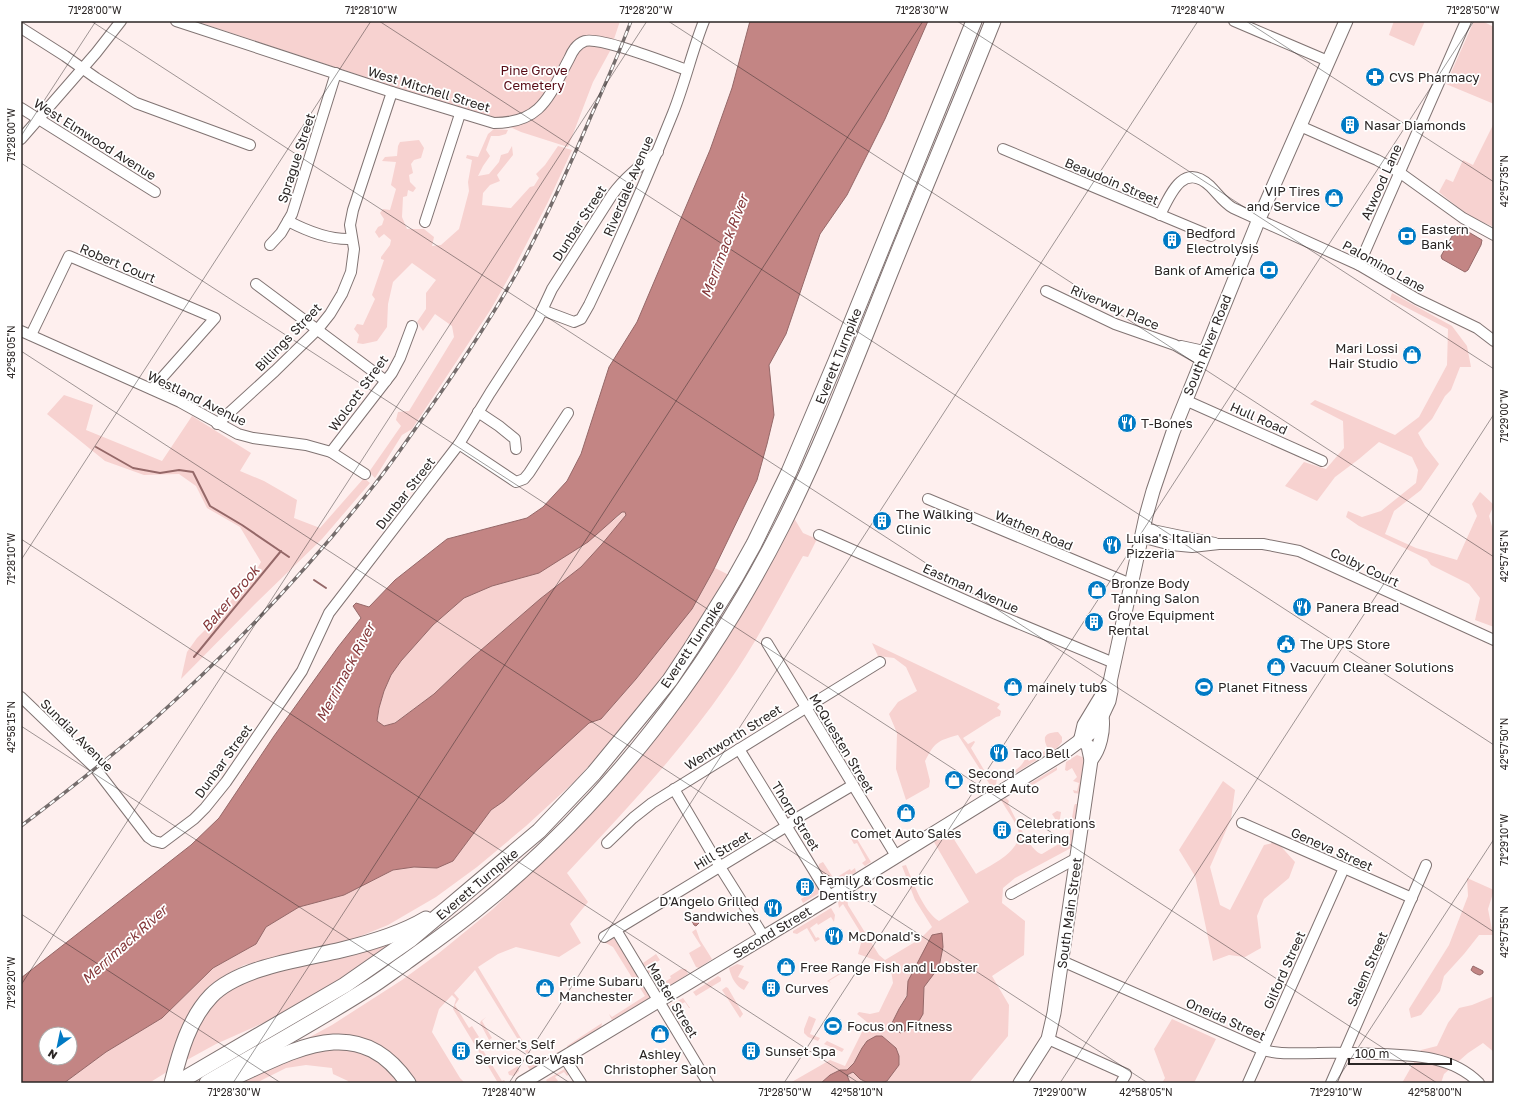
<svg xmlns="http://www.w3.org/2000/svg" width="1515" height="1104" font-family="'Golos Text',sans-serif">
<rect width="100%" height="100%" fill="#feefee"/>
<!-- green -->
<g fill="#f7d2d0" fill-rule="evenodd">
<path d="M195,21H620L610,51L593,82L568,147L521,132L493,119Z"/>
<path d="M1394,21H1425L1414,46L1389,35Z"/>
<path d="M1474,21H1482L1494,27V104L1446,84Z"/>
<path d="M1494,123V227L1470,217L1439,192L1446,179L1453,182L1463,160L1473,165Z"/>
<path d="M494,129L508,130L506,134L499,136H491L486,150L490,156L483,166L478,176L489,174L499,162L501,155L508,153L512,146L513,155L497,175L500,181L490,185L483,193L482,205L511,208L530,187L534,186L539,178L536,174L545,165L558,146L572,150L548,202L513,270L491,309L412,429L402,435L375,478L369,472L401,426L396,420L398,412L409,411L454,337L452,326L435,314L423,331L417,322L426,309V293L436,280L412,263L393,282L388,304L387,327L377,341L363,344L357,343L359,335L354,329L357,324L363,325L375,299L372,295L384,260L381,259V257L390,245L391,240L384,234L379,238L375,232L378,227L382,225L384,219L380,213L383,209L390,210L396,189L391,185L396,162L382,161L385,157L397,156L398,146L400,142L419,140L424,148L421,158L414,160L411,164L413,173L409,175L410,182L416,188L413,192L408,190L407,196L403,197L402,217L407,229H424L434,237L432,246L441,245L459,229L469,191L468,182L472,160L466,158L467,155L478,157L488,134Z"/>
<path d="M1392,293L1452,326L1467,346L1471,367H1460L1451,390L1445,396L1432,419L1418,433L1425,446L1439,464L1421,490L1394,511L1385,534L1416,548L1457,560L1477,516L1472,504L1480,492L1494,505L1489,516L1494,533V627L1475,620L1480,598L1469,584L1431,565L1427,559L1359,526L1346,517L1348,511L1362,517L1381,511L1416,483L1418,470L1412,457L1379,442L1359,459L1335,477L1317,501L1285,486L1304,462L1326,469L1344,448L1343,421L1310,404L1315,400L1395,435L1419,417L1447,365L1448,329L1390,299Z"/>
<path d="M64,395L93,405L86,430L162,461L192,416L251,453L240,471L264,481L297,500L294,518L320,528L364,478L370,483L322,539L255,604L181,679L187,652L197,638L219,616L241,588L252,578L261,562L240,527L207,508L196,486L179,474L144,475L105,461L47,414Z"/>
<path d="M622,512H625L626,515L602,545L581,567L540,599L473,657L434,694L394,723L384,726L377,721L379,708L384,691L391,675L401,661L433,625L464,598L492,586L539,573L618,517Z"/>
<path d="M794,518L803,533L817,539L808,557L803,556C778,600 755,645 726,686C679,754 623,813 567,873L588,902L570,924L581,943L559,957L516,947L498,954L478,967L537,1065L558,1052L559,1054L531,1072L527,1065L530,1059L475,970L454,993L459,999L455,1005L469,1028L472,1026L479,1037L476,1039L502,1081L504,1080L506,1083H498L488,1066L484,1064V1060L453,1009L456,999L452,995L439,1009L432,1032L460,1078L465,1083H417L404,1066L393,1055L297,1044L332,1025L402,980L439,953L493,909L577,828L641,756L710,663L758,586Z"/>
<path d="M715,568L729,575L693,632L661,679L609,744L574,782L526,826L477,867L436,897L388,925L351,940L244,965L222,977L205,993L170,1070L149,1083H64L106,1052L162,1018L213,968L256,944L266,927L299,907L344,895L393,870L414,867L437,868L463,848L478,826L491,810L504,801L589,723L601,719L636,679L692,609Z"/>
<path d="M872,643L1000,704L997,708L1001,711L1000,716L996,717L963,738L968,744L974,741L975,742L971,748L987,775L991,770C998,775 997,778 996,785L992,788L958,735C937,741 935,742 925,761L930,781L929,787L906,800L896,769L897,733L889,714L898,702L917,691L906,667L894,658L878,656Z"/>
<path d="M1058,732L1062,737V742L1058,747L1004,780V774C1015,772 1022,767 1026,757L1029,761L1048,749C1042,737 1044,733 1058,732Z"/>
<path d="M1077,755L1085,758L1081,794L1074,793L1073,790L1077,791L1079,783L1073,781L1077,777L1072,768L1067,771L1065,770L1066,762Z"/>
<path d="M1057,767V770L1018,794L1016,792Z"/>
<path d="M1223,781L1235,790L1231,819L1210,867L1220,905L1230,910L1264,845L1277,842L1295,862L1289,878L1264,899L1257,916L1261,948L1245,957L1229,955L1213,961L1195,876L1179,850Z"/>
<path d="M1006,798L1009,801L1008,804C1014,815 1031,853 1042,854L1067,839L1069,836L1074,806L1075,804H1078L1071,848L1015,878L1003,888L1002,903L1025,921L1024,955L992,976L1009,1005L1008,1036L969,1083H880L887,1081L888,1041L882,1036L862,1048L854,1063L847,1070H840L830,1075L821,1083H790L830,1060L845,1066L867,1022L857,1014L859,1012L870,1014L879,1012L893,983L891,970L881,962L858,954L861,943L856,934L859,930L843,904L839,908L838,902L841,898L842,901L847,898L848,905L879,955L885,960L920,939L932,927L915,900L902,866L906,865C913,882 923,911 939,921L969,902L934,842L950,833L976,874C991,865 1027,849 1017,827C1013,818 1006,809 1001,800ZM932,936L939,967L924,987L923,1014L899,1009C913,986 920,960 932,936Z"/>
<path d="M1057,811L1061,812L1059,825L1052,814Z"/>
<path d="M854,834L871,862L865,866L862,863L866,860L857,843L854,844L850,837Z"/>
<path d="M823,862L834,879L850,869L851,871L855,868L856,872L829,888L818,869L819,864Z"/>
<path d="M810,875L821,892L803,903L801,899L814,891L810,884L813,882Z"/>
<path d="M1467,878L1494,890L1488,909L1493,935H1479L1464,954L1444,976L1440,991L1421,1015L1411,1018L1409,1009L1449,945L1468,896Z"/>
<path d="M831,908L835,915L834,922L831,917L818,925L817,923L810,928L816,938L818,937L820,939L815,942L807,928L797,934L793,933V931Z"/>
<path d="M696,929L700,940L712,959L699,968L696,967L689,953L701,946L692,932Z"/>
<path d="M616,936L650,993V998L612,1020L609,1014L612,1017L645,996L637,983L636,984L613,947L604,942Z"/>
<path d="M389,942L391,945L345,977L270,1020L216,1044L185,1061L191,1038L204,1015L223,995L249,978Z"/>
<path d="M656,954L660,960L655,963L656,965L653,967L654,970L652,972L649,973L643,963Z"/>
<path d="M737,964L744,966L738,977L749,982L744,990C736,987 731,977 729,968Z"/>
<path d="M853,965L855,966L851,973L847,970L829,981L831,983L827,981Z"/>
<path d="M681,969H686L688,974L663,990L660,988L659,989L656,985L661,981L663,983L671,978L670,976Z"/>
<path d="M718,976L721,978V981L696,996L693,992Z"/>
<path d="M726,987L728,988L743,1014L740,1018L722,990Z"/>
<path d="M1494,996V1052L1483,1043L1468,1053L1444,1074L1441,1083H1402L1421,1050L1437,1046L1448,1023L1459,1008L1472,1005Z"/>
<path d="M683,998L690,1008H689L685,1002L678,1006L681,1011L679,1013L690,1029L686,1032L670,1005Z"/>
<path d="M809,1016L816,1019L810,1034L820,1038L818,1041L808,1037L804,1033V1029Z"/>
<path d="M486,1017L482,1021L492,1038L489,1040L480,1023L481,1021Z"/>
<path d="M1172,1019L1216,1039L1194,1083H1162L1165,1078L1154,1049Z"/>
<path d="M602,1023L601,1028L568,1048L567,1046Z"/>
<path d="M827,1041L844,1049L842,1052L824,1044Z"/>
<path d="M360,1048L383,1060L402,1083H348V1081L333,1074L332,1068L306,1065L286,1068L256,1083H240L308,1050Z"/>
<path d="M518,1066L519,1071L514,1076L509,1075L508,1072Z"/>
<path d="M566,1068L569,1074L567,1076L564,1072L555,1077L558,1081L555,1083H548L546,1080Z"/>
<path d="M853,1072L860,1079L868,1083H850L847,1075Z"/>
</g>
<!-- water -->
<g fill="#c38584" stroke="#956868" fill-rule="evenodd">
<path d="M750,21H928L885,119L847,195L820,234L786,334L769,365L774,415L767,444L757,480L713,571L692,609L636,679L601,719L589,723L504,801L491,810L453,861L437,868L414,867L393,870L344,895L299,907L266,927L256,944L213,968L162,1018L106,1052L64,1083H21V978L191,845L219,818L274,736L338,647L361,618L353,606L356,603L369,607L395,580L447,539L527,518L543,507L567,481L581,454L609,367L637,322L710,150L732,88ZM622,512H625L626,515L602,544L581,567L540,599L473,657L434,694L395,723L384,726L377,721L379,708L384,691L391,675L401,661L433,625L464,598L492,586L539,573L588,542ZM46,1034H70V1058H46Z"/>
<path d="M1460,227L1482,240L1481,245L1468,270L1465,272L1442,259L1441,256L1456,229Z"/>
<path d="M692,913L694,915L699,923L696,926L694,925L689,915Z"/>
<path d="M942,933L943,947L939,967L924,987L923,1014L916,1026L900,1033L892,1023L899,1009L907,996L908,981L932,935Z"/>
<path d="M1473,966L1483,971V973L1480,975C1478,975 1472,972 1471,970Z"/>
<path d="M876,1036H882L896,1048L899,1056V1065L887,1081L880,1083H868L860,1079L853,1072L847,1075L850,1083H821L830,1075L840,1070H847L854,1063L862,1048L867,1041Z"/>
</g>
<g fill="none" stroke-linecap="round" stroke-linejoin="round">
<!-- stream -->
<g stroke="#956868" stroke-width="2">
<path d="M96,447L133,468L160,473L179,470L193,472L210,506L242,525L289,557"/>
<path d="M314,580L326,588"/>
<path d="M194,657L281,551"/>
</g>
<!-- minor casing -->
<g stroke="#817473" stroke-width="12">
<g id="minor">
<path d="M176,21L392,92L494,123C542,123 549,96 569,59C572,52 576,44 585,41C602,37 667,63 687,70"/>
<path d="M1234,21L1328,61"/>
<path d="M21,28L65,56L96,78L136,103L250,145"/>
<path d="M21,108L155,192"/>
<path d="M1300,126L1377,160L1399,172L1463,218L1494,235"/>
<path d="M21,139L96,53L121,21"/>
<path d="M1003,149L1211,236"/>
<path d="M1160,215C1170,195 1183,161 1210,186C1218,194 1224,203 1233,208L1359,265L1417,299L1477,328L1494,341"/>
<path d="M288,221C307,231 329,240 351,239"/>
<path d="M425,222L460,114"/>
<path d="M270,245L281,233L292,214L336,73"/>
<path d="M1359,265L1466,21"/>
<path d="M256,284L386,381"/>
<path d="M1046,291L1115,324L1175,345L1201,360"/>
<path d="M542,310L574,322L581,319L589,305C619,242 647,178 673,113C685,83 692,51 704,21"/>
<path d="M21,331L180,402L238,434L253,438L306,445L331,452L365,474"/>
<path d="M31,335L69,256L215,318L152,389"/>
<path d="M1181,346L1204,351"/>
<path d="M1185,400L1322,461"/>
<path d="M478,412L499,426L515,439L516,449"/>
<path d="M217,424L275,371L318,329L330,314L342,294L351,272L354,249L350,225L353,210L392,92"/>
<path d="M459,444L516,482L524,479L529,473L568,413"/>
<path d="M331,452L392,373L400,358L412,326"/>
<path d="M928,499L1131,584"/>
<path d="M1143,528L1215,543"/>
<path d="M819,535L996,614L1114,663"/>
<path d="M1141,537L1171,545L1192,547L1219,544H1263L1299,551L1494,640"/>
<path d="M767,643L896,856"/>
<path d="M21,697L95,768L148,837L154,841L162,843L194,819L205,808L226,782L302,671L329,613L459,444L490,393L538,319L552,289L612,195C625,177 641,165 658,152"/>
<path d="M739,749L830,897"/>
<path d="M674,789L720,867L764,937"/>
<path d="M1242,823L1412,898"/>
<path d="M607,843L633,818L652,803L880,662"/>
<path d="M1011,894L1077,858"/>
<path d="M616,930L708,1083"/>
<path d="M604,937L787,826L797,818L853,785"/>
<path d="M1062,961L1263,1050C1281,1055 1299,1053 1317,1053C1338,1052 1358,1053 1379,1054C1414,1055 1453,1056 1479,1083"/>
<path d="M1048,1039L1126,1074L1121,1083"/>
<path d="M564,1057L581,1083"/>
<path d="M1248,1083L1344,868"/>
<path d="M1331,1083L1426,865"/>
</g>
</g>
<!-- major casing -->
<g stroke="#817473" stroke-width="15">
<g id="major">
<path d="M1081,738L1084,725L1110,682"/>
<path d="M1091,760C1100,749 1104,731 1102,716"/>
<path d="M522,1083L829,898L1062,754L1093,731L1102,716L1109,701L1111,691L1110,682L1146,516L1153,491L1173,432L1259,219L1346,21"/>
<path d="M1020,1083L1048,1039L1054,1013L1091,760L1088,746L1081,738"/>
</g>
</g>
<!-- highway casing -->
<g stroke="#817473" stroke-width="17">
<g id="highway">
<path d="M228,1080C292,1052 357,1009 408,1083"/>
<path d="M172,1083C180,1052 189,1019 211,996C239,967 303,959 341,950C370,943 401,934 426,919"/>
<path d="M177,1083L345,985L411,939L539,831L594,773L645,711L670,680L692,647L735,578L754,544L789,472L836,361L974,21"/>
<path d="M207,1083C260,1052 315,1022 367,989C380,981 393,971 406,962C432,943 458,925 483,904C608,802 709,670 782,526C824,443 857,355 892,268C925,186 960,104 993,21"/>
</g>
</g>
<!-- minor -->
<use href="#minor" stroke="#fff" stroke-width="10"/>
<!-- major -->
<use href="#major" stroke="#fff" stroke-width="13"/>
<!-- highway -->
<use href="#highway" stroke="#fff" stroke-width="15"/>
<!-- rail casing -->
<g stroke="#756d6c" stroke-width="3.5">
<path id="rail" d="M21,826C65,793 108,759 150,723C230,652 309,568 375,484C395,459 412,433 430,408C460,365 490,320 516,274C544,223 568,170 591,116C605,85 619,53 631,21"/>
</g>
<!-- rail -->
<use href="#rail" stroke="#fff" stroke-width="2" stroke-dasharray="6" stroke-linecap="butt"/>
</g>
<!-- ticks -->
<path fill="none" stroke="#2b2625" stroke-width="1" stroke-opacity="0.45" d="M91,21L1494,932M379,21L1494,745M668,21L1494,557M957,21L1494,369M1246,21L1494,182M21,136L96,21M21,163L1437,1083M21,351L1148,1083M21,539L859,1083M21,560L371,21M21,726L570,1083M21,914L281,1083M21,985L647,21M233,1083L923,21M509,1083L1198,21M784,1083L1474,21M1060,1083L1494,414M1335,1083L1494,839"/>
<!-- icons -->
<defs>
<g id="pharmacy-disc" transform="scale(1)"><circle r="9.5" fill="#017ac4" stroke="#fff"/><path d="M-2-6h4v4h4v4h-4v4h-4v-4h-4v-4h4Z" fill="#fff"/></g>
<g id="building-disc" transform="scale(1)"><circle r="9.5" fill="#017ac4" stroke="#fff"/><path d="M-4-6H4V6H1V3H-1V6H-4ZM-2.5-4.3h1.7v1.8h-1.7ZM.8-4.3h1.7v1.8H.8ZM-2.5-1h1.7V.8h-1.7ZM.8-1h1.7V.8H.8Z" fill="#fff"/></g>
<g id="shop-disc" transform="scale(1)"><circle r="9.5" fill="#017ac4" stroke="#fff"/><path d="M-5-2.5h2.3a2.7 3.5 0 0 1 5.4 0H5L5.5 6h-11ZM-1.5-2.5h3a1.5 2.3 0 0 0-3 0Z" fill="#fff"/></g>
<g id="bank-disc" transform="scale(1)"><circle r="9.5" fill="#017ac4" stroke="#fff"/><path d="M-6-4H6V4H-6ZM0-2.3a2.3 2.3 0 1 0 0 4.6a2.3 2.3 0 1 0 0-4.6Z" fill="#fff"/></g>
<g id="restaurant-disc" transform="scale(1)"><circle r="9.5" fill="#017ac4" stroke="#fff"/><path d="M-5-6h1v4h1v-4h1v4h1v-4h1v5L-1.5 .5V6h-2V.5L-5-1ZM5-6V6H3V1.5H1.5Q1.5-4 5-6Z" fill="#fff"/></g>
<g id="civic-disc" transform="scale(1)"><circle r="9.5" fill="#017ac4" stroke="#fff"/><path d="M-.6-6.5H3V-4.5H.6V-3L4-1V1h2V6H-6V1h2V-1L-.6-3ZM-1.2 2.5V6h2.4V2.5Z" fill="#fff"/></g>
<g id="stadium-disc" transform="scale(1)"><circle r="9.5" fill="#017ac4" stroke="#fff"/><path d="M0-5a6.5 5 0 1 0 0 10a6.5 5 0 1 0 0-10ZM-3.5-1.8h7v3.6h-7Z" fill="#fff"/></g>
</defs>
<g fill-rule="evenodd">
<use href="#pharmacy-disc" x="1375" y="77"/>
<use href="#building-disc" x="1350" y="125"/>
<use href="#shop-disc" x="1334" y="198"/>
<use href="#bank-disc" x="1407" y="236"/>
<use href="#building-disc" x="1172" y="240"/>
<use href="#bank-disc" x="1269" y="270"/>
<use href="#shop-disc" x="1412" y="355"/>
<use href="#restaurant-disc" x="1127" y="423"/>
<use href="#building-disc" x="882" y="521"/>
<use href="#restaurant-disc" x="1112" y="545"/>
<use href="#shop-disc" x="1097" y="590"/>
<use href="#restaurant-disc" x="1302" y="607"/>
<use href="#building-disc" x="1094" y="622"/>
<use href="#civic-disc" x="1286" y="644"/>
<use href="#shop-disc" x="1276" y="667"/>
<use href="#shop-disc" x="1013" y="687"/>
<use href="#stadium-disc" x="1204" y="687"/>
<use href="#restaurant-disc" x="999" y="753"/>
<use href="#shop-disc" x="954" y="780"/>
<use href="#shop-disc" x="906" y="813"/>
<use href="#building-disc" x="1002" y="830"/>
<use href="#building-disc" x="805" y="887"/>
<use href="#restaurant-disc" x="773" y="908"/>
<use href="#restaurant-disc" x="834" y="936"/>
<use href="#shop-disc" x="786" y="967"/>
<use href="#shop-disc" x="545" y="988"/>
<use href="#building-disc" x="771" y="988"/>
<use href="#stadium-disc" x="833" y="1026"/>
<use href="#shop-disc" x="660" y="1034"/>
<use href="#building-disc" x="461" y="1051"/>
<use href="#building-disc" x="751" y="1051"/>
</g>
<g text-anchor="middle" dominant-baseline="central" stroke-width="3.5" stroke-linejoin="round" paint-order="stroke">
<!-- park labels -->
<g font-size="13" fill="#570b15" stroke="#fff">
<text x="534" y="70">Pine Grove<tspan x="534" dy="15">Cemetery</tspan></text>
</g>
<!-- poi labels -->
<g font-size="13" fill="#2b2625" stroke="#fff" text-anchor="start">
<text x="1389" y="77">CVS Pharmacy</text>
<text x="1364" y="125">Nasar Diamonds</text>
<text x="1320" y="191" text-anchor="end">VIP Tires<tspan x="1320" dy="15">and Service</tspan></text>
<text x="1421" y="229">Eastern<tspan x="1421" dy="15">Bank</tspan></text>
<text x="1186" y="233">Bedford<tspan x="1186" dy="15">Electrolysis</tspan></text>
<text x="1255" y="270" text-anchor="end">Bank of America</text>
<text x="1398" y="348" text-anchor="end">Mari Lossi<tspan x="1398" dy="15">Hair Studio</tspan></text>
<text x="1141" y="423">T-Bones</text>
<text x="896" y="514">The Walking<tspan x="896" dy="15">Clinic</tspan></text>
<text x="1126" y="538">Luisa's Italian<tspan x="1126" dy="15">Pizzeria</tspan></text>
<text x="1111" y="583">Bronze Body<tspan x="1111" dy="15">Tanning Salon</tspan></text>
<text x="1316" y="607">Panera Bread</text>
<text x="1108" y="615">Grove Equipment<tspan x="1108" dy="15">Rental</tspan></text>
<text x="1300" y="644">The UPS Store</text>
<text x="1290" y="667">Vacuum Cleaner Solutions</text>
<text x="1027" y="687">mainely tubs</text>
<text x="1218" y="687">Planet Fitness</text>
<text x="1013" y="753">Taco Bell</text>
<text x="968" y="773">Second<tspan x="968" dy="15">Street Auto</tspan></text>
<text x="1016" y="823">Celebrations<tspan x="1016" dy="15">Catering</tspan></text>
<text x="906" y="833" text-anchor="middle">Comet Auto Sales</text>
<text x="819" y="880">Family &amp; Cosmetic<tspan x="819" dy="15">Dentistry</tspan></text>
<text x="759" y="901" text-anchor="end">D'Angelo Grilled<tspan x="759" dy="15">Sandwiches</tspan></text>
<text x="848" y="936">McDonald's</text>
<text x="800" y="967">Free Range Fish and Lobster</text>
<text x="559" y="981">Prime Subaru<tspan x="559" dy="15">Manchester</tspan></text>
<text x="785" y="988">Curves</text>
<text x="847" y="1026">Focus on Fitness</text>
<text x="475" y="1044">Kerner's Self<tspan x="475" dy="15">Service Car Wash</tspan></text>
<text x="765" y="1051">Sunset Spa</text>
<text x="660" y="1054" text-anchor="middle">Ashley<tspan x="660" dy="15">Christopher Salon</tspan></text>
</g>
<!-- street labels -->
<g font-size="13" fill="#2b2625" stroke="#fff">
<text transform="translate(429 89) rotate(17)">West Mitchell Street</text>
<text transform="translate(95 139) rotate(32)">West Elmwood Avenue</text>
<text transform="translate(296 158) rotate(-72)">Sprague Street</text>
<text transform="translate(1112 181) rotate(23)">Beaudoin Street</text>
<text transform="translate(1381 182) rotate(-66)">Atwood Lane</text>
<text transform="translate(628 186) rotate(-67)">Riverdale Avenue</text>
<text transform="translate(579 223) rotate(-57)">Dunbar Street</text>
<text transform="translate(118 263) rotate(23)">Robert Court</text>
<text transform="translate(1384 266) rotate(29)">Palomino Lane</text>
<text transform="translate(1115 307) rotate(23)">Riverway Place</text>
<text transform="translate(288 337) rotate(-46)">Billings Street</text>
<text transform="translate(1207 345) rotate(-68)">South River Road</text>
<text transform="translate(838 356) rotate(-68)">Everett Turnpike</text>
<text transform="translate(358 393) rotate(-54)">Wolcott Street</text>
<text transform="translate(197 398) rotate(26)">Westland Avenue</text>
<text transform="translate(1259 418) rotate(24)">Hull Road</text>
<text transform="translate(405 493) rotate(-52)">Dunbar Street</text>
<text transform="translate(1034 530) rotate(23)">Wathen Road</text>
<text transform="translate(1365 567) rotate(25)">Colby Court</text>
<text transform="translate(971 588) rotate(24)">Eastman Avenue</text>
<text transform="translate(692 644) rotate(-56)">Everett Turnpike</text>
<text transform="translate(77 735) rotate(45)">Sundial Avenue</text>
<text transform="translate(733 737) rotate(-32)">Wentworth Street</text>
<text transform="translate(842 743) rotate(59)">McQuesten Street</text>
<text transform="translate(223 761) rotate(-54)">Dunbar Street</text>
<text transform="translate(796 816) rotate(58)">Thorp Street</text>
<text transform="translate(1332 849) rotate(24)">Geneva Street</text>
<text transform="translate(722 850) rotate(-31)">Hill Street</text>
<text transform="translate(477 884) rotate(-40)">Everett Turnpike</text>
<text transform="translate(1069 913) rotate(-82)">South Main Street</text>
<text transform="translate(772 932) rotate(-31)">Second Street</text>
<text transform="translate(1367 969) rotate(-66)">Salem Street</text>
<text transform="translate(1284 970) rotate(-66)">Gilford Street</text>
<text transform="translate(673 1000) rotate(59)">Master Street</text>
<text transform="translate(1226 1019) rotate(24)">Oneida Street</text>
</g>
<!-- water labels -->
<g font-size="14" font-style="italic" fill="#843739" stroke="#fff">
<text transform="translate(724 246) rotate(-69)">Merrimack River</text>
<text transform="translate(230 598) rotate(-50)">Baker Brook</text>
<text transform="translate(345 672) rotate(-62)">Merrimack River</text>
<text transform="translate(124 944) rotate(-42)">Merrimack River</text>
</g>
</g>
<!-- border -->
<rect width="1515" height="1104" fill="none" stroke="#ffffff" stroke-width="44"/>
<!-- north arrow -->
<g transform="translate(58 1046) rotate(213)"><circle r="19" fill="#ffffff" stroke="#aaa8a8"/>
<path d="M0-3L7 15L0 10L-7 15Z" fill="#017ac4"/>
<text y="-6" font-size="11" font-weight="bold" text-anchor="middle" fill="#2b2625">N</text>
</g>
<!-- scale -->
<path d="M1349 1058v6h102v-6" fill="none" stroke="#2b2625" stroke-width="2"/>
<text x="1355" y="1058" font-size="12" fill="#2b2625" stroke="#ffffff" stroke-width="3" paint-order="stroke">100 m</text>
<rect x="22" y="22" width="1471" height="1060" fill="none" stroke="#2b2625" stroke-width="1.5"/>
<g font-size="10" text-anchor="middle" fill="#2b2625">
<text x="95" y="14">71°28'00"W</text>
<text x="371" y="14">71°28'10"W</text>
<text x="646" y="14">71°28'20"W</text>
<text x="922" y="14">71°28'30"W</text>
<text x="1198" y="14">71°28'40"W</text>
<text x="1473" y="14">71°28'50"W</text>
<text transform="translate(11 135) rotate(-90)" y="4">71°28'00"W</text>
<text transform="translate(1504 181) rotate(-90)" y="4">42°57'35"N</text>
<text transform="translate(11 352) rotate(-90)" y="4">42°58'05"N</text>
<text transform="translate(1504 416) rotate(-90)" y="4">71°29'00"W</text>
<text transform="translate(1504 556) rotate(-90)" y="4">42°57'45"N</text>
<text transform="translate(11 559) rotate(-90)" y="4">71°28'10"W</text>
<text transform="translate(11 727) rotate(-90)" y="4">42°58'15"N</text>
<text transform="translate(1504 744) rotate(-90)" y="4">42°57'50"N</text>
<text transform="translate(1504 840) rotate(-90)" y="4">71°29'10"W</text>
<text transform="translate(1504 932) rotate(-90)" y="4">42°57'55"N</text>
<text transform="translate(11 983) rotate(-90)" y="4">71°28'20"W</text>
<text x="234" y="1096">71°28'30"W</text>
<text x="509" y="1096">71°28'40"W</text>
<text x="785" y="1096">71°28'50"W</text>
<text x="857" y="1096">42°58'10"N</text>
<text x="1060" y="1096">71°29'00"W</text>
<text x="1146" y="1096">42°58'05"N</text>
<text x="1336" y="1096">71°29'10"W</text>
<text x="1435" y="1096">42°58'00"N</text>
</g>
</svg>
